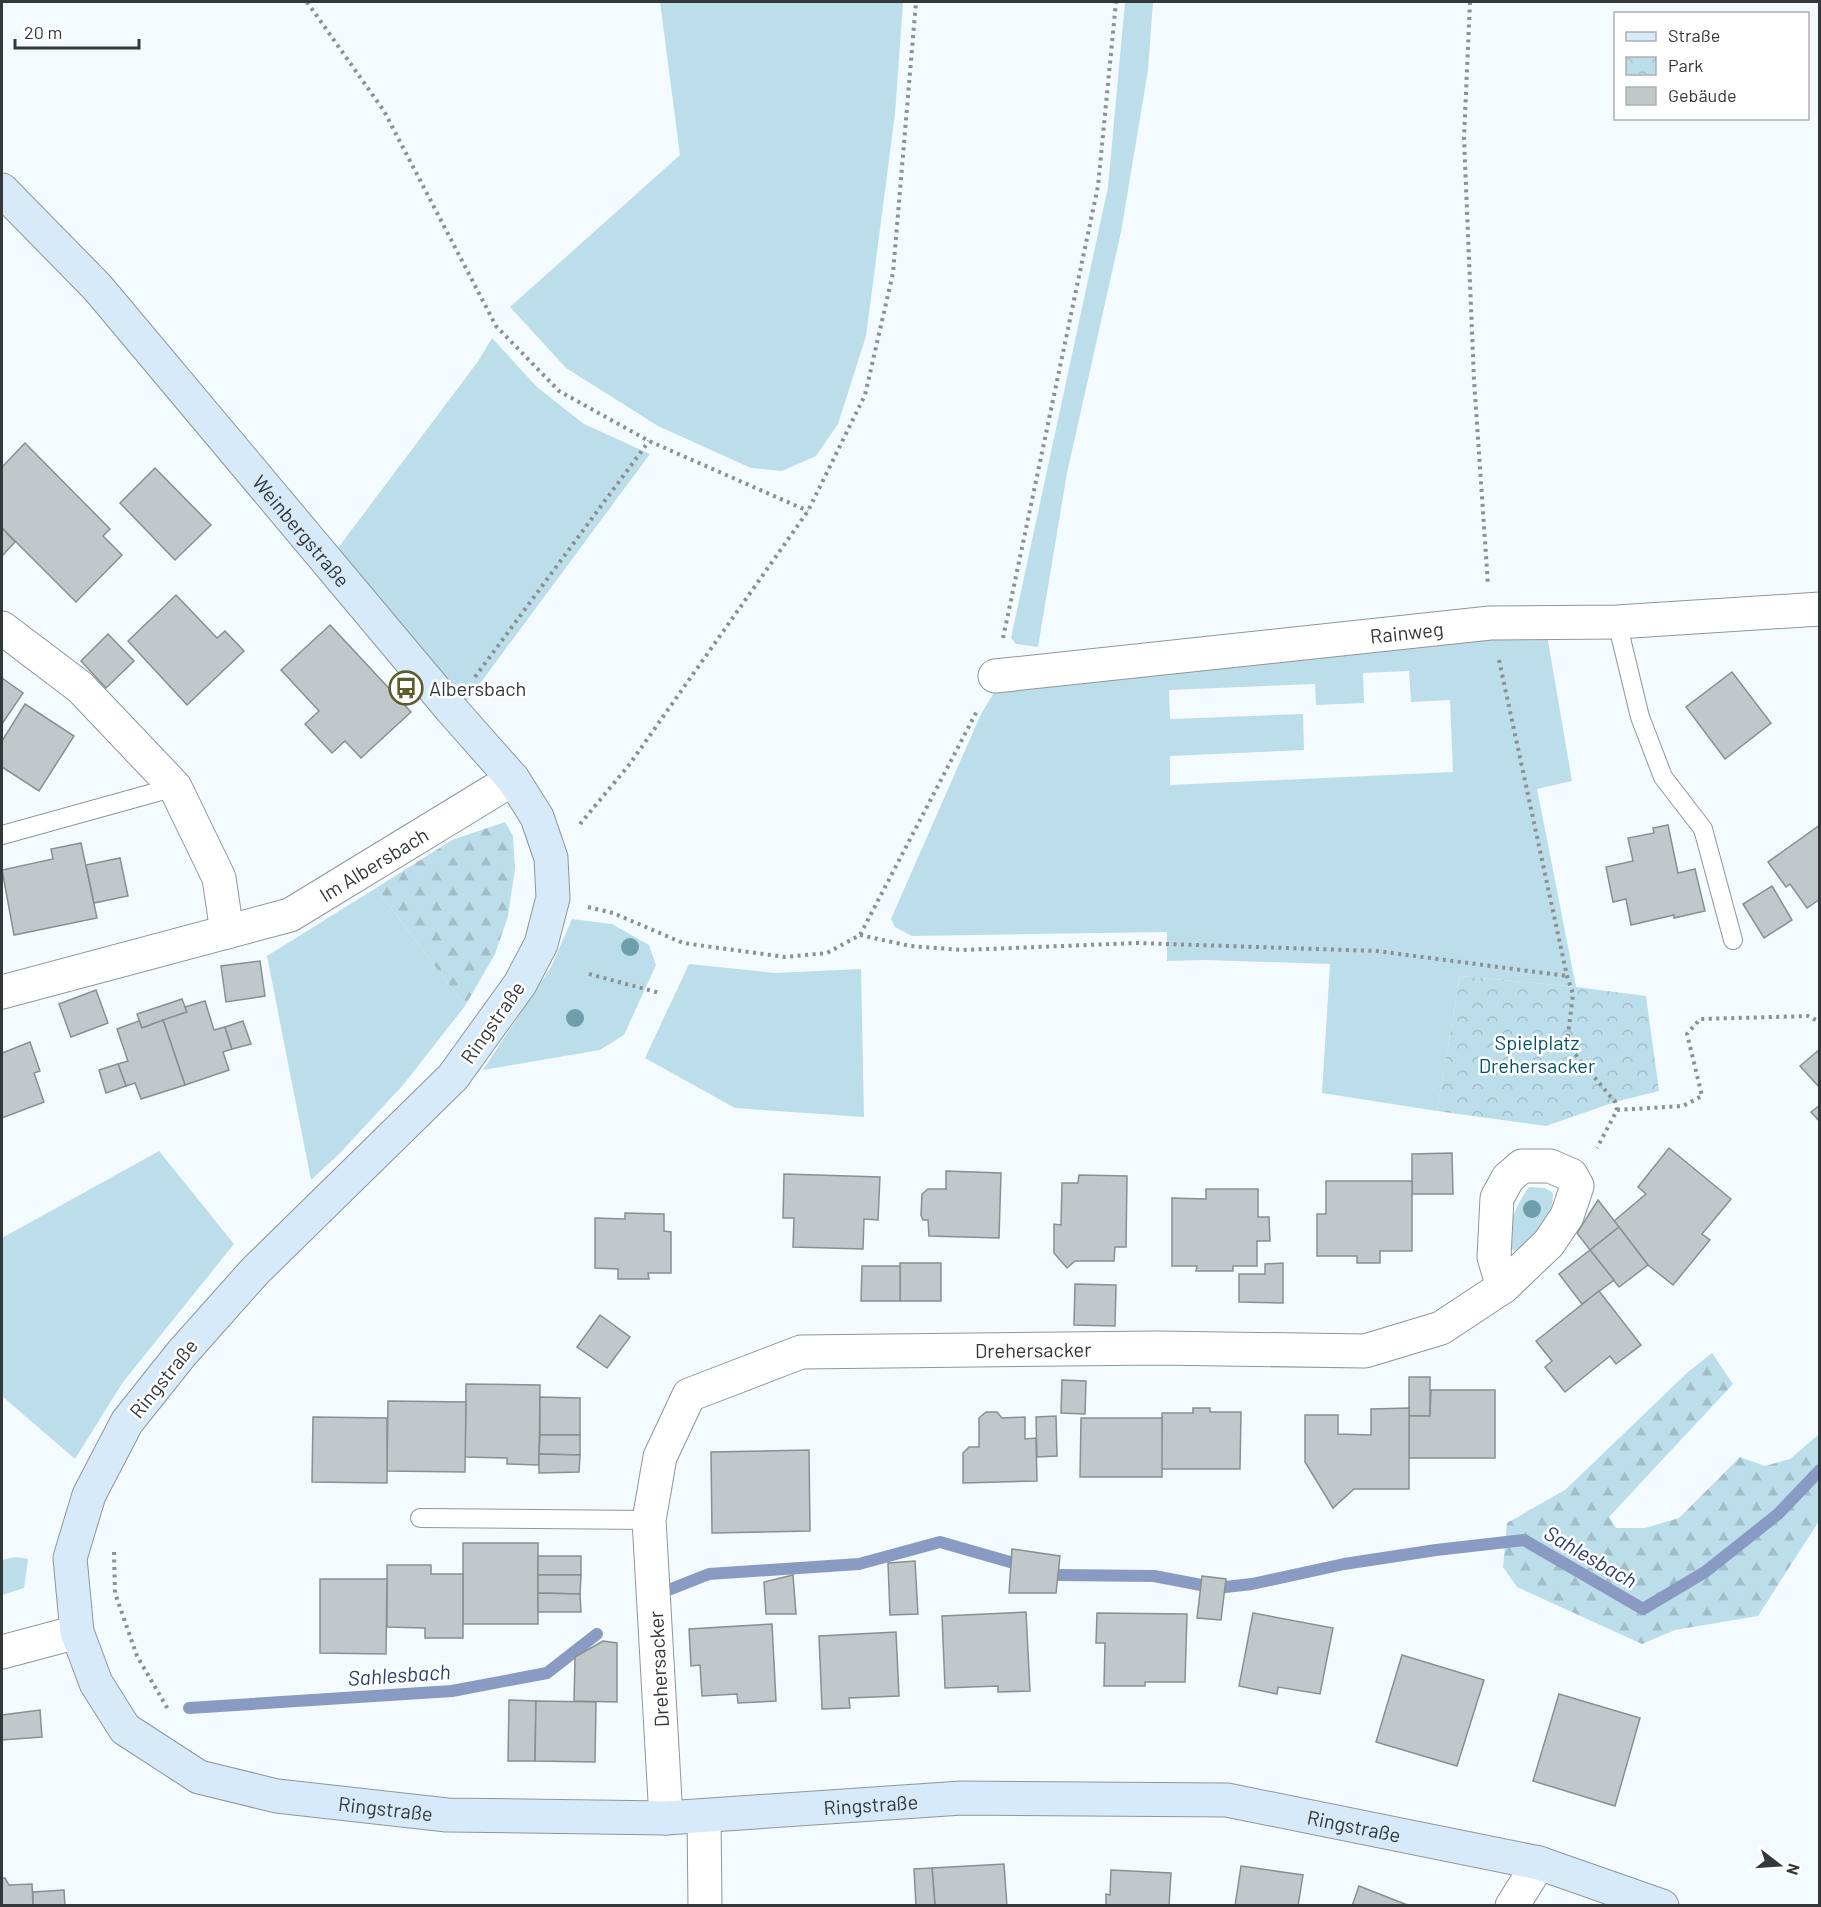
<svg xmlns="http://www.w3.org/2000/svg" width="1821" height="1907" font-family="Barlow,sans-serif">
<defs>
<pattern id="forest-firs" width="22" height="20" patternUnits="userSpaceOnUse" patternTransform="scale(1.5)"><rect width="22" height="20" fill="#bcdeea"/><path d="M5 1l3.5 6h-7zM16 11l3.5 6h-7z" fill="#a2bfc9"/></pattern>
<pattern id="park-crowns" width="20" height="18" patternUnits="userSpaceOnUse" patternTransform="scale(1.5)"><rect width="20" height="18" fill="#bcdeea"/><path d="M2 6a3 3 0 1 1 6 0M12 15a3 3 0 1 1 6 0" fill="none" stroke="#a2bfc9"/></pattern>
</defs>
<rect width="100%" height="100%" fill="#f3fbfe"/>
<!-- grass -->
<g fill="#bcdeea" fill-rule="evenodd">
<path d="M660,2H903L895,114L866,336L838,424L816,456L782,471L751,468L658,426L566,368L510,307L680,155Z"/>
<path d="M1125,2H1153L1148,70L1121,232L1067,473L1038,647L1016,644L1011,638L1108,187Z"/>
<path d="M492,338L537,387L584,424L650,454L467,701L335,552L479,360Z"/>
<path d="M1547,635L1572,781L1537,789L1576,987L1460,976L1437,1111L1322,1093L1330,964L1206,960L1167,961V932L912,936L895,927L891,919L981,714L995,691L1023,680ZM1409,671L1411,702L1450,700L1453,772L1170,785V756L1304,750L1303,714L1170,719L1169,690L1315,684L1316,705L1364,703L1363,673Z"/>
<path d="M376,888L465,1006L403,1085L339,1154L311,1180L267,956Z"/>
<path d="M572,919L612,924L649,945L656,965L624,1035L600,1050L483,1070L551,967Z"/>
<path d="M689,964L775,973L861,969L864,1117L735,1108L645,1058Z"/>
<path d="M159,1151L234,1244L123,1382L75,1459L2,1396V1238Z"/>
<path d="M1529,1187L1545,1188L1553,1193C1553,1220 1539,1234 1520,1252L1510,1249L1505,1242C1511,1222 1516,1204 1529,1187Z"/>
<path d="M16,1557L28,1559L24,1588L2,1595V1560Z"/>
</g>
<!-- forest -->
<g fill="url(#forest-firs)">
<path d="M505,822L513,836L515,869L508,916L495,954L465,1006L376,888L452,840Z"/>
<path d="M1712,1353L1733,1384L1609,1517L1616,1528H1645L1679,1518L1740,1457L1765,1466L1790,1459L1819,1434V1521L1758,1616L1675,1630L1642,1644L1517,1587L1503,1567L1507,1523L1565,1490L1688,1372Z"/>
</g>
<!-- park -->
<path fill="url(#park-crowns)" d="M1460,976L1576,987L1646,996L1659,1091L1615,1102L1546,1126L1437,1111Z"/>
<g fill="none" stroke-linecap="round" stroke-linejoin="round">
<!-- stream -->
<g stroke="#899bc3" stroke-width="12">
<path d="M1057,1575L1154,1576L1201,1585"/>
<path d="M1225,1587L1252,1584L1344,1564L1436,1550L1524,1540L1643,1609L1705,1572L1778,1514L1820,1470"/>
<path d="M671,1589L709,1574L859,1564L940,1542L1010,1562"/>
<path d="M189,1708L452,1691L547,1673L597,1634"/>
</g>
</g>
<!-- building -->
<g fill="#c0c8c9" stroke="#889090" stroke-width="1.5">
<path d="M25,443L110,529L103,536L122,555L76,602L2,528V467Z"/>
<path d="M155,468L211,525L175,560L120,503Z"/>
<path d="M2,528L15,542L2,556Z"/>
<path d="M176,595L217,638L225,631L244,651L187,705L128,641Z"/>
<path d="M330,625L411,712L361,758L345,741L332,753L305,724L319,711L281,670Z"/>
<path d="M108,634L134,661L106,688L81,661Z"/>
<path d="M1732,672L1771,723L1725,759L1686,707Z"/>
<path d="M2,678L23,693L2,724Z"/>
<path d="M25,704L74,736L39,791L2,767V741Z"/>
<path d="M1668,825L1678,873L1695,869L1705,911L1674,918V915L1631,925L1626,899L1613,902L1606,867L1633,861L1628,838L1654,833L1653,828Z"/>
<path d="M1820,825V899L1807,908L1790,884L1786,887L1768,862Z"/>
<path d="M81,843L97,918L14,935L2,870L53,859L51,849Z"/>
<path d="M120,858L128,896L94,903L86,865Z"/>
<path d="M1772,886L1792,920L1764,938L1743,904Z"/>
<path d="M260,961L265,996L226,1002L221,966Z"/>
<path d="M96,990L108,1023L71,1037L59,1004Z"/>
<path d="M182,999L187,1012L142,1028L137,1014Z"/>
<path d="M205,1001L214,1030L225,1027L232,1049L223,1052L229,1070L185,1085L163,1020L187,1012L185,1007Z"/>
<path d="M163,1020L185,1085L141,1099L135,1083L126,1086L118,1064L128,1061L117,1029L139,1021L142,1028Z"/>
<path d="M243,1021L251,1044L232,1049L225,1027Z"/>
<path d="M30,1042L40,1071L34,1073L44,1102L2,1118V1053Z"/>
<path d="M1820,1049V1088L1800,1066Z"/>
<path d="M118,1064L126,1086L106,1093L99,1070Z"/>
<path d="M1820,1105V1122L1811,1112Z"/>
<path d="M1669,1148L1731,1199L1702,1234L1710,1240L1673,1285L1648,1265L1614,1221L1646,1194L1638,1187Z"/>
<path d="M1452,1153L1453,1194H1412V1154Z"/>
<path d="M946,1171L1001,1173L999,1238L929,1236L928,1220H923L921,1215L922,1194L928,1189H946Z"/>
<path d="M784,1174L880,1177L878,1220L864,1219L863,1249L793,1247L794,1218H783Z"/>
<path d="M1079,1175L1127,1176L1126,1247H1115L1114,1261H1075L1067,1268L1054,1253V1224L1061,1225L1062,1183H1078Z"/>
<path d="M1326,1181H1412V1251H1380V1263H1357V1256H1317V1214H1326Z"/>
<path d="M1206,1189H1258V1217H1269L1270,1241H1257V1266H1233V1271H1196L1197,1266H1172V1198L1206,1199Z"/>
<path d="M1598,1200L1619,1227L1590,1250L1577,1233Z"/>
<path d="M625,1213L664,1214V1231L671,1232V1273H648L649,1279H618V1269L595,1268V1218L625,1219Z"/>
<path d="M1619,1227L1648,1265L1619,1287L1590,1250Z"/>
<path d="M1590,1250L1614,1280L1582,1304L1559,1274Z"/>
<rect x="900" y="1263" width="41" height="38"/>
<path d="M1283,1263V1303L1239,1302V1274H1265V1264Z"/>
<path d="M862,1266H900V1301H861Z"/>
<path d="M1075,1284L1116,1285L1115,1326L1074,1325Z"/>
<path d="M1599,1291L1641,1345L1616,1364L1610,1356L1565,1392L1545,1367L1552,1361L1536,1341Z"/>
<path d="M600,1315L630,1337L607,1368L577,1347Z"/>
<rect x="1409" y="1377" width="21" height="39"/>
<path d="M1062,1380L1086,1381L1085,1414L1061,1413Z"/>
<path d="M466,1384L540,1385L539,1465L507,1464V1458L465,1457Z"/>
<path d="M1431,1390H1495V1458H1409V1416H1430Z"/>
<path d="M540,1397L580,1398V1435H540Z"/>
<path d="M388,1401L466,1402L465,1472L387,1471Z"/>
<path d="M1193,1408H1210V1412H1241L1240,1469H1161L1162,1413H1193Z"/>
<path d="M1409,1408V1489H1354L1333,1508L1305,1462V1415H1338V1434L1371,1435V1409Z"/>
<path d="M986,1412H997L1002,1418L1025,1417V1439L1036,1438L1037,1481L963,1483V1453L969,1447H979V1418Z"/>
<path d="M1056,1416L1057,1456L1037,1457L1036,1417Z"/>
<path d="M313,1417L387,1418V1483L312,1482Z"/>
<path d="M1081,1418H1162V1477H1080Z"/>
<path d="M540,1435H580V1455L539,1454Z"/>
<path d="M809,1450L810,1531L712,1533L711,1452Z"/>
<path d="M539,1454L580,1455L579,1472L539,1473Z"/>
<rect x="463" y="1543" width="75" height="81"/>
<path d="M1012,1549L1060,1556L1056,1593H1009Z"/>
<rect x="538" y="1556" width="43" height="19"/>
<path d="M915,1561L918,1614L890,1615L888,1563Z"/>
<path d="M387,1565H431V1574H463V1638H425V1628L387,1627Z"/>
<path d="M538,1575H581L580,1594L538,1593Z"/>
<path d="M793,1575L796,1614H766L764,1582Z"/>
<path d="M1202,1576L1226,1579L1221,1620L1197,1618Z"/>
<path d="M320,1579H387L386,1654L320,1653Z"/>
<path d="M538,1593L580,1594L581,1612H538Z"/>
<path d="M1026,1612L1030,1691L998,1692V1686L945,1688L942,1616Z"/>
<path d="M1097,1613L1187,1614L1185,1682H1145V1686H1104L1105,1643H1096Z"/>
<path d="M1253,1613L1333,1628L1320,1694L1278,1687L1277,1694L1239,1686Z"/>
<path d="M772,1624L776,1701L738,1703L737,1694L702,1696L700,1665L691,1666L689,1629Z"/>
<path d="M896,1632L899,1696L849,1698L850,1708L822,1709L819,1636Z"/>
<path d="M603,1641L617,1643V1702L574,1701L575,1657Z"/>
<path d="M1402,1655L1484,1680L1457,1766L1376,1742Z"/>
<path d="M1559,1694L1640,1718L1615,1806L1533,1781Z"/>
<path d="M509,1700L536,1701L535,1761H508Z"/>
<path d="M536,1701L596,1702L595,1762L535,1761Z"/>
<path d="M40,1710L42,1737L2,1740V1715Z"/>
<path d="M1004,1864L1007,1906H935L932,1868Z"/>
<path d="M1241,1866L1303,1875L1298,1906H1235Z"/>
<path d="M932,1868L935,1906H916L914,1869Z"/>
<path d="M1111,1870L1171,1873L1169,1906H1106V1894L1110,1895Z"/>
<path d="M2,1878H5L9,1885L32,1884L33,1906H2Z"/>
<path d="M1359,1886L1410,1906H1352Z"/>
<path d="M64,1890L65,1906H33V1892Z"/>
</g>
<g fill="none" stroke-linecap="round" stroke-linejoin="round">
<!-- lane casing -->
<g stroke="#8f9699" stroke-width="20">
<g id="lane">
<path d="M1617,622L1640,717L1663,777L1703,829L1733,940"/>
<path d="M2,835L175,787"/>
<path d="M420,1518L649,1520"/>
</g>
</g>
<!-- street casing -->
<g stroke="#8f9699" stroke-width="35">
<g id="street">
<path d="M2,628L80,687L175,787L219,878L227,932"/>
<path id="s1" d="M995,676L1490,623L1617,622L1820,609"/>
<path id="s2" d="M2,992L290,915L513,779"/>
<path d="M2,1652L77,1632"/>
<path d="M704,1816L705,1906"/>
<path id="s3" d="M666,1818L649,1520L660,1457L689,1395L801,1352L1158,1348L1365,1351L1441,1328L1503,1287L1549,1243L1567,1216L1577,1186L1571,1175L1550,1166H1522L1508,1178L1497,1198L1494,1257L1503,1287"/>
<path d="M1512,1906L1539,1863"/>
</g>
</g>
<!-- secondary casing -->
<g stroke="#8f9699" stroke-width="35">
<g id="secondary">
<path id="s4" d="M2,190L98,288L451,709L513,779L537,817L551,858L553,898L541,944L520,984L453,1077L255,1271L182,1353L127,1422L89,1495L70,1558L77,1632L96,1683L125,1729L199,1777L277,1796L447,1815L666,1818L962,1798L1227,1800L1539,1863L1662,1906"/>
</g>
</g>
<!-- path -->
<g stroke="#8b9092" stroke-width="4" stroke-dasharray="3 4.5" stroke-linecap="butt">
<path d="M307,2L384,111L496,326L559,391L649,441L808,511"/>
<path d="M1470,2L1464,138L1474,380L1488,585"/>
<path d="M1003,638L1098,186L1116,2"/>
<path d="M1499,660L1567,976L1573,994L1568,1036L1570,1048L1615,1102L1617,1110L1597,1148"/>
<path d="M475,677L649,441"/>
<path d="M580,824L629,765L808,511L865,395L893,273L916,2"/>
<path d="M588,907L613,913L683,943L785,957L827,953L860,935L978,709"/>
<path d="M860,935L910,946L963,950L1137,943L1377,951L1567,976"/>
<path d="M589,974L660,993"/>
<path d="M1617,1110L1683,1106L1702,1096L1687,1034L1700,1019L1808,1016L1820,1022"/>
<path d="M114,1552L115,1593L137,1656L169,1711"/>
</g>
<!-- lane -->
<use href="#lane" stroke="#fff" stroke-width="18"/>
<!-- street -->
<use href="#street" stroke="#fff" stroke-width="33"/>
<!-- secondary -->
<use href="#secondary" stroke="#d7eafa" stroke-width="33"/>
</g>
<!-- trees -->
<g fill="#6e9eaa">
<circle cx="630" cy="947" r="9"/>
<circle cx="575" cy="1018" r="9"/>
<circle cx="1532" cy="1209" r="9"/>
</g>
<!-- icons -->
<defs>
<g id="bus-ring" transform="scale(1.725)"><circle r="9.5" fill="#fff" stroke="#5b5c29" stroke-width="1.5"/><path d="M-5-6H5V4H4V6H2V4H-2V6H-4V4H-5ZM-3.5-4V0h7V-4ZM-3.5 1.2v1.5H-2V1.2ZM2 1.2v1.5H3.5V1.2Z" fill="#5b5c29"/></g>
</defs>
<g fill-rule="evenodd">
<use href="#bus-ring" x="406" y="688"/>
</g>
<g text-anchor="middle" dominant-baseline="central" stroke-width="5" stroke-linejoin="round" paint-order="stroke">
<!-- street labels -->
<g font-size="20" fill="#353839" stroke="#fff">
<text stroke="none"><textPath href="#s4" startOffset="454">Weinbergstraße</textPath></text>
<text stroke="none"><textPath href="#s1" startOffset="414">Rainweg</textPath></text>
<text stroke="none"><textPath href="#s2" startOffset="396">Im Albersbach</textPath></text>
<text transform="translate(492 1022) rotate(-55)">Ringstraße</text>
<text stroke="none"><textPath href="#s3" startOffset="783">Drehersacker</textPath></text>
<text transform="translate(163 1378) rotate(-51)">Ringstraße</text>
<text transform="translate(658 1669) rotate(-93)">Drehersacker</text>
<text stroke="none"><textPath href="#s4" startOffset="2686">Ringstraße</textPath></text>
<text stroke="none"><textPath href="#s4" startOffset="2200">Ringstraße</textPath></text>
<text stroke="none"><textPath href="#s4" startOffset="3172">Ringstraße</textPath></text>
</g>
<!-- poi labels -->
<g font-size="20" fill="#353839" stroke="#fff" text-anchor="start">
<text x="429" y="688">Albersbach</text>
</g>
<!-- park labels -->
<g font-size="20" fill="#025266" stroke="#fff">
<text x="1537" y="1042">Spielplatz<tspan x="1537" dy="23">Drehersacker</tspan></text>
</g>
<!-- water labels -->
<g font-size="21" font-style="italic" fill="#2b3f73" stroke="#fff">
<text transform="translate(1591 1556) rotate(30)">Sahlesbach</text>
<text transform="translate(399 1674) rotate(-4)">Sahlesbach</text>
</g>
</g>
<!-- border -->
<rect width="1821" height="1907" fill="none" stroke="#353839" stroke-width="6"/>
<!-- legend -->
<rect x="1614" y="12" width="195" height="108" fill="#ffffff" stroke="#aeafb0" stroke-width="1.5"/>
<rect x="1626" y="32" width="30" height="9" fill="#d7eafa" stroke="#aeafb0" stroke-width="1.5"/>
<text x="1668" y="42" font-size="18" fill="#353839">Straße</text>
<rect x="1626" y="57" width="30" height="18" fill="url(#park-crowns)" stroke="#aeafb0" stroke-width="1.5"/>
<text x="1668" y="72" font-size="18" fill="#353839">Park</text>
<rect x="1626" y="87" width="30" height="18" fill="#c0c8c9" stroke="#aeafb0" stroke-width="1.5"/>
<text x="1668" y="102" font-size="18" fill="#353839">Gebäude</text>
<!-- north arrow -->
<g transform="translate(1779 1865) rotate(107)" stroke="#ffffff" stroke-width="4.5" paint-order="stroke">
<path d="M0-4.5L10 22L0 15L-10 22Z" fill="#353839"/>
<text y="-9" font-size="16" font-weight="bold" text-anchor="middle" fill="#353839">N</text>
</g>
<!-- scale -->
<path d="M15 39v9h124v-9" fill="none" stroke="#353839" stroke-width="3"/>
<text x="24" y="39" font-size="18" fill="#353839" stroke="#ffffff" stroke-width="4.5" paint-order="stroke">20 m</text>
</svg>
